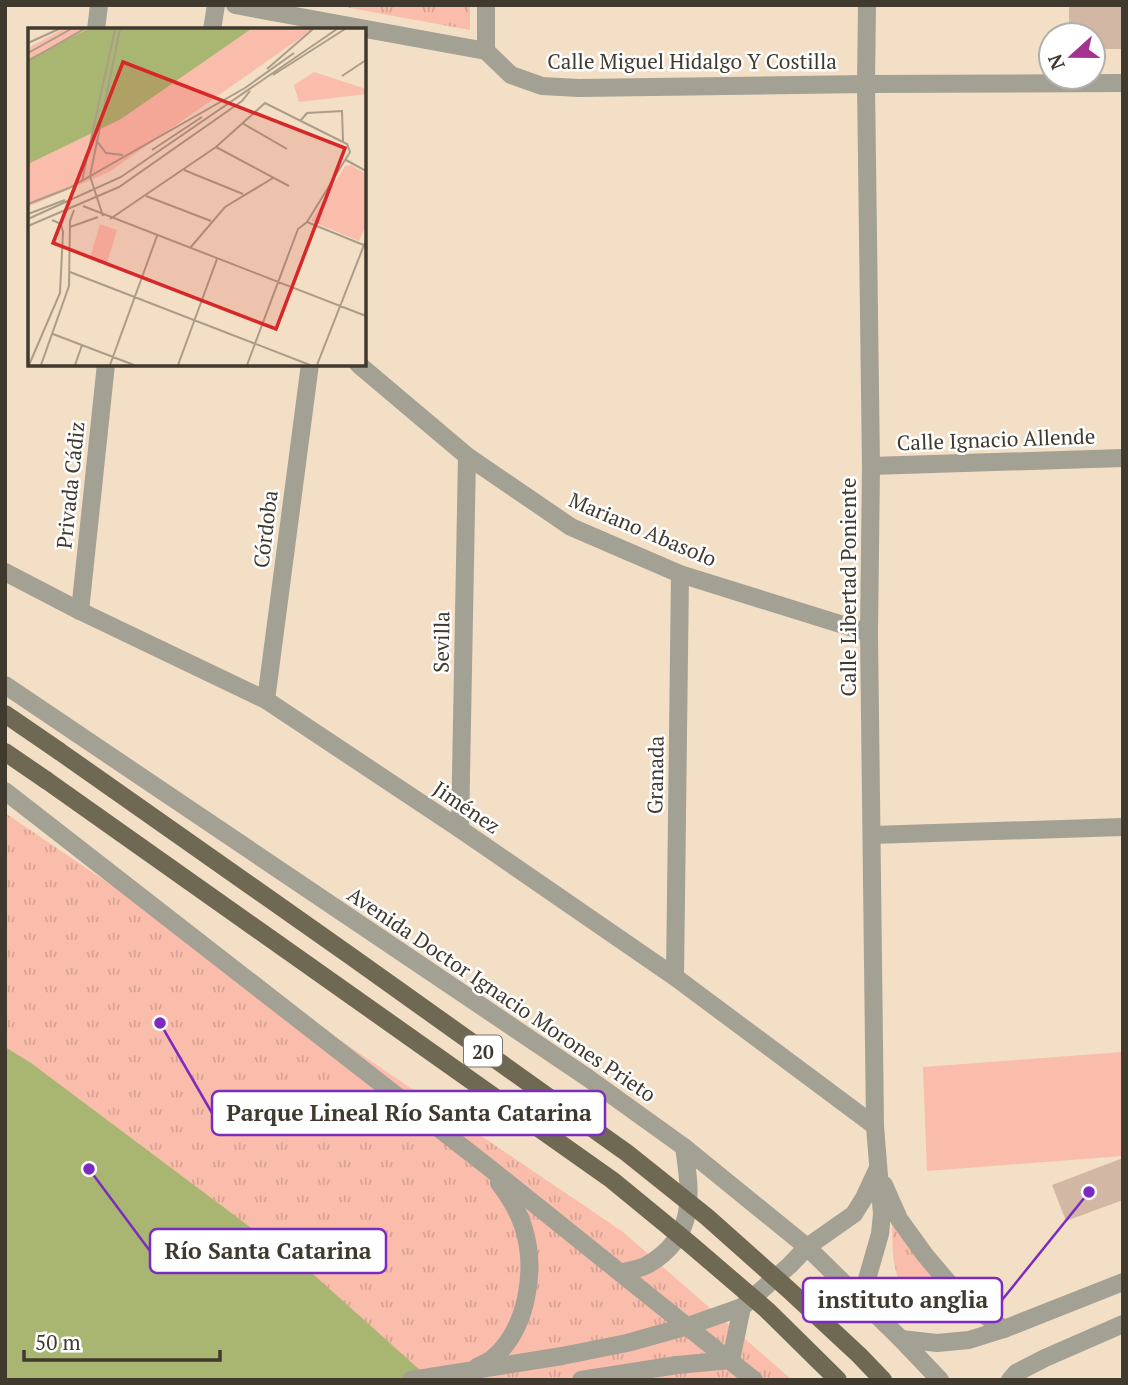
<svg xmlns="http://www.w3.org/2000/svg" width="1128" height="1385" font-family="'PT Serif',serif">
<defs>
<pattern id="park-tufts" width="24" height="20" patternUnits="userSpaceOnUse" patternTransform="scale(1.75)"><rect width="24" height="20" fill="#fabcab"/><path d="M3 7l-1-3M5 7V3M7 7l1-3M15 17l-1-3M17 17v-4M19 17l1-3" fill="none" stroke="#d7a293"/></pattern>
</defs>
<rect width="100%" height="100%" fill="#f2dfc5"/>
<!-- green -->
<path fill="#fabcab" d="M1123,1052V1156L927,1171L923,1067Z"/>
<!-- park -->
<g fill="url(#park-tufts)">
<path d="M334,5H470V30Z"/>
<path d="M5,813L623,1232L792,1380H5Z"/>
<path d="M892,1225L960,1304L947,1308L918,1309C892,1279 893,1263 892,1225Z"/>
</g>
<!-- water -->
<path fill="#a9b671" d="M5,1047L31,1063L314,1275L431,1380H5Z"/>
<!-- building -->
<g fill="#d2b7a4">
<path d="M1069,5H1123V49H1093V35H1069Z"/>
<path d="M1123,1158V1200L1066,1221L1052,1185Z"/>
</g>
<g fill="none" stroke-linecap="round" stroke-linejoin="round">
<!-- minor -->
<g stroke="#a3a094" stroke-width="18">
<path d="M235,5L486,51L511,75L542,86L579,88L866,84L1123,83"/>
<path d="M96,30L99,5"/>
<path d="M212,30L216,5"/>
<path d="M486,51V5"/>
<path d="M358,364L467,456L571,527L680,574L869,633"/>
<path d="M871,466L1123,458"/>
<path d="M5,572L80,611L266,700L460,829L675,977L875,1126"/>
<path d="M80,611L106,364"/>
<path d="M5,685L588,1078L684,1147L807,1247L901,1339L940,1380"/>
<path d="M266,700L310,364"/>
<path d="M5,791L487,1166L754,1380"/>
<path d="M460,829L467,456"/>
<path d="M872,835L1123,827"/>
<path d="M675,977L680,574"/>
<path d="M884,1185L899,1219L925,1255L952,1287L974,1308L1004,1329"/>
<path d="M621,1273C629,1270 640,1269 647,1265C697,1237 691,1195 684,1147"/>
<path d="M861,1300L880,1234L882,1214L875,1126L869,633L871,466L866,84L867,5"/>
<path d="M901,1339L937,1343L969,1340L1004,1329L1123,1282"/>
<path d="M477,1367C482,1364 488,1362 492,1359C528,1329 537,1268 523,1226C518,1211 509,1196 499,1183"/>
<path d="M411,1380L562,1356L627,1343L688,1326L742,1307L790,1265L807,1247L854,1214L864,1198L877,1170"/>
<path d="M581,1380L677,1365L731,1360L742,1307"/>
<path d="M1010,1380L1016,1373L1045,1358L1123,1324"/>
</g>
<!-- major -->
<g stroke="#6f6953" stroke-width="18">
<path d="M5,714L59,751"/>
<path d="M5,752L46,780"/>
</g>
<!-- major-bridge -->
<g stroke="#6f6953" stroke-width="18">
<path d="M59,751L352,957L627,1153L707,1217L789,1290L859,1355L883,1380"/>
<path d="M46,780L612,1180L690,1244L767,1310L838,1380"/>
</g>
</g>
<g text-anchor="middle" dominant-baseline="central" stroke-width="5" stroke-linejoin="round" paint-order="stroke">
<!-- shield labels -->
<rect fill="#fff" stroke="#79746d" stroke-width="2" x="464" y="1035.5" width="38" height="31" rx="5"/>
<g font-size="19" font-weight="bold" fill="#40392e">
<text x="483" y="1051">20</text>
</g>
<!-- street labels -->
<g font-size="21" fill="#40392e" stroke="#fff">
<text x="692" y="61">Calle Miguel Hidalgo Y Costilla</text>
<text transform="translate(996 439) rotate(-2)">Calle Ignacio Allende</text>
<text transform="translate(70 485) rotate(-84)">Privada Cádiz</text>
<text transform="translate(265 529) rotate(-83)">Córdoba</text>
<text transform="translate(643 529) rotate(23)">Mariano Abasolo</text>
<text transform="translate(848 587) rotate(-90)">Calle Libertad Poniente</text>
<text transform="translate(441 642) rotate(-89)">Sevilla</text>
<text transform="translate(655 775) rotate(-89)">Granada</text>
<text transform="translate(467 807) rotate(34)">Jiménez</text>
<text transform="translate(502 994) rotate(34)">Avenida Doctor Ignacio Morones Prieto</text>
</g>
</g>
<!-- overview -->
<g transform="translate(28 28)">
<rect width="338" height="338" fill="#f2dfc5"/>
<path d="M72,196L89,202L79,235L62,230Z" fill="#fabcab"/>
<path d="M35,1H285L81,144L0,179V20ZM286,44L338,61V66L271,74L266,57ZM323,137L338,146V197L331,213L283,193L317,138Z" fill="#fabcab"/>
<path d="M60,1H223L93,91L0,136V31Z" fill="#a9b671"/>
<path fill="none" stroke="#ab9d89" stroke-width="2" d="M0,15L31,1M0,25L43,1M0,33L56,1M239,41L285,1M245,47L317,1M314,48L338,32M217,60L266,25M273,92L279,85L314,83L315,113M214,95L259,121M68,112L78,125L95,127M188,119L261,158M124,122L174,89M318,132L338,143M156,142L215,166M54,153L87,1M118,168L183,193M0,176L41,160L217,60M55,178L338,288M0,186L37,172M75,188L62,148L92,1M0,191L93,149L309,1M82,191L188,119L237,75L319,116L322,124L279,194L270,201L219,337M279,194L338,218M0,198L91,159L214,73L222,63M42,199L70,189M162,220L197,179L245,150M42,244L282,337M25,306L106,337M1,337L32,265L35,204L33,196L24,192M13,337L41,258L42,193L46,182M47,337L54,317M82,337L129,208M150,337L189,231M289,337L338,212"/>
<path fill="#d62828" fill-opacity="0.15" stroke="#d62828" stroke-width="3.5" d="M95,34L317,120L248,301L25,215Z"/>
<rect width="338" height="338" fill="none" stroke="#40392e" stroke-width="3.5"/>
</g>
<!-- callouts -->
<path fill="none" stroke="#7b2cbf" stroke-width="2.5" d="M160 1023L212 1113M89 1169L150 1251M1089 1192L1002 1300"/>
<g fill="#7b2cbf" stroke="#fff" stroke-width="2.5">
<circle cx="160" cy="1023" r="7"/>
<circle cx="89" cy="1169" r="7"/>
<circle cx="1089" cy="1192" r="7"/>
</g>
<g fill="#fff" stroke="#7b2cbf" stroke-width="2.5">
<rect x="212" y="1091" width="393" height="44" rx="7"/>
<rect x="150" y="1229" width="236" height="44" rx="7"/>
<rect x="803" y="1278" width="199" height="44" rx="7"/>
</g>
<g font-size="23" text-anchor="middle" font-weight="bold" fill="#40392e">
<text x="409" y="1121">Parque Lineal Río Santa Catarina</text>
<text x="268" y="1259">Río Santa Catarina</text>
<text x="903" y="1308">instituto anglia</text>
</g>
<!-- border -->
<rect width="1128" height="1385" fill="none" stroke="#40392e" stroke-width="14"/>
<!-- north arrow -->
<g transform="translate(1072 56) rotate(249)"><circle r="33" fill="#ffffff" stroke="#b3b0ab" stroke-width="2"/>
<path d="M0-5L12 26L0 18L-12 26Z" fill="#a23391"/>
<text y="-10" font-size="19" font-weight="bold" text-anchor="middle" fill="#40392e">N</text>
</g>
<!-- scale -->
<path d="M24 1350v10h196v-10" fill="none" stroke="#40392e" stroke-width="3.5"/>
<text x="35" y="1350" font-size="21" fill="#40392e" stroke="#ffffff" stroke-width="5" paint-order="stroke">50 m</text>
</svg>
